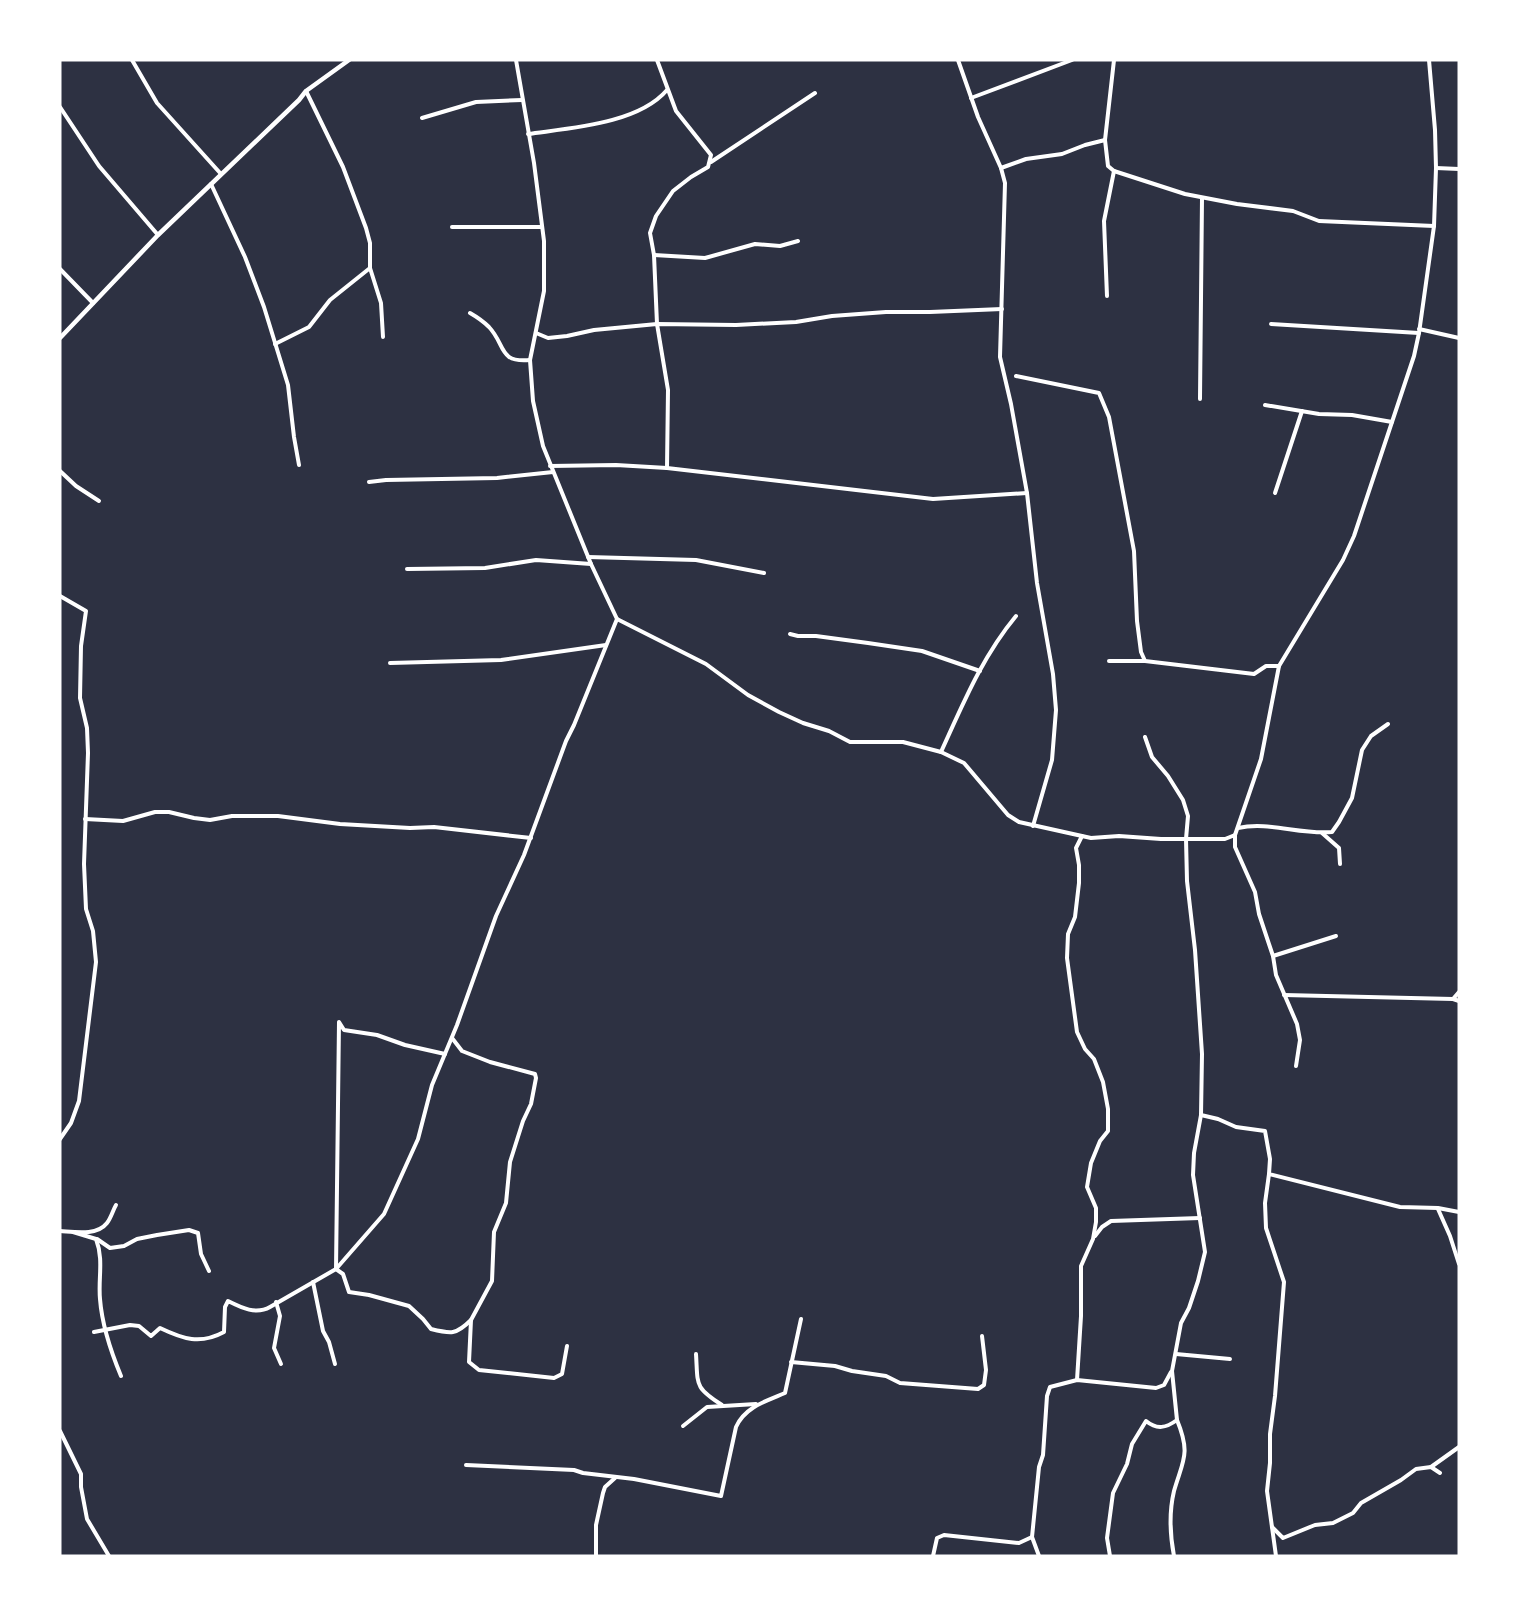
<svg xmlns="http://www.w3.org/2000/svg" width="1519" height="1616" font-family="Barlow,sans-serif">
<rect width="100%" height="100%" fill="#2d3142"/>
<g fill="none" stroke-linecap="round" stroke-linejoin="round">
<!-- minor -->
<g stroke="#fff" stroke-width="4">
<path d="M132,60L157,103L221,174"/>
<path d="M516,60L534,163L544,241V291L530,360L533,401L543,446L591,564L617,619"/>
<path d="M657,60L676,111L711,155L708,167L691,177L673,191L656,216L650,233L654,255L657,324L668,390L667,468"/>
<path d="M958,60L978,117L1001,168L1005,183L1000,357L1011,404L1027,493L1037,583L1053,674L1056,710L1052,760L1033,826"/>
<path d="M1114,60L1105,140L1108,166L1114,171L1185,194L1237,204L1293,211L1319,221L1434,226"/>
<path d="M306,91L343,167L366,228L370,243V268L381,303L383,337"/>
<path d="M971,98L1072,60"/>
<path d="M60,107L99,166L158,235"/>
<path d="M422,118L476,102L522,100"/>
<path d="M528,134C570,128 638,124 667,90"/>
<path d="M711,162L815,93"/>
<path d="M1001,168L1026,159L1062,154L1085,145L1105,140"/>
<path d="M1436,168L1459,169"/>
<path d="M211,184L245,257L264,307L288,385L294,437L299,465"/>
<path d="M452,227H542"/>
<path d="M654,255L705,258L755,244L780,246L798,241"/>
<path d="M60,269L93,303"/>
<path d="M1107,296L1104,221L1114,171"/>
<path d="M470,313C477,317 484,322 489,327C506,345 498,363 530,360"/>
<path d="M1271,324L1419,333"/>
<path d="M1419,329L1459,338"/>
<path d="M536,333L548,338L567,336L594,330L657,324L736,325L796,322L832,316L886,312H930L1002,309"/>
<path d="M275,344L309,327L330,300L370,268"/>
<path d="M1016,376L1099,393L1109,417L1134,551L1137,621L1141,652L1145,661L1254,674L1266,666H1279"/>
<path d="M1200,399L1202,198"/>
<path d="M1265,405L1319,414L1352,415L1392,422"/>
<path d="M550,466L616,465L667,468L933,499L1027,493"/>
<path d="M60,471L76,486L99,501"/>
<path d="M369,482L386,480L497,478L553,472"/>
<path d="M1275,493L1302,411"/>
<path d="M588,557L696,560L764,573"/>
<path d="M407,569L485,568L536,560L591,564"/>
<path d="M60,596L86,611L81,646L80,698L87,728L88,753L84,864L86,909L93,931L96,962L79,1101L71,1123L60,1139"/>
<path d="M790,634L798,636H816L868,643L922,651L980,671"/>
<path d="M1109,661H1145"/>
<path d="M390,663L501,660L606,645"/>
<path d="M1145,737L1152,757L1168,776L1183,800L1188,816L1186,839L1187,881L1195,950L1202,1054L1201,1115L1218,1119L1236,1127L1265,1131L1270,1159L1269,1174L1400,1207L1438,1208L1459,1212"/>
<path d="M941,752C963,704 982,657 1016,616"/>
<path d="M85,819L123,821L155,812H169L194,818L210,820L232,816H278L340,824L410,828L434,827L531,838"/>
<path d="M1238,828C1269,821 1300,835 1332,832L1339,822L1352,798L1362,750L1371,736L1388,724"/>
<path d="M1322,833L1339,848L1340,864"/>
<path d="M1273,956L1336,936"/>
<path d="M1284,995L1453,999L1459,1001"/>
<path d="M1453,999L1459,992"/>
<path d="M452,1038L462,1051L490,1062L535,1074L536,1078L531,1104L523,1121L510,1162L506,1203L494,1232L492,1281L471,1320L469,1362L479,1370L554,1378L562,1374L567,1346"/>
<path d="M445,1054L405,1045L377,1035L344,1030L339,1022L336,1269L343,1274L349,1292L369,1295L409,1306L423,1319L431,1329C451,1334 456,1335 471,1320"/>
<path d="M1296,1066L1300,1040L1297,1024L1276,975L1273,956L1259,914L1255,892L1235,847V835L1261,759L1279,666L1343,560L1354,536L1414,356L1419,333L1434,226L1436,168L1435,130L1429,60"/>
<path d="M1269,1174L1265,1203L1266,1228L1284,1282L1275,1396L1270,1434V1463L1267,1491L1276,1556"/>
<path d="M1438,1209L1450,1236L1459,1264"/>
<path d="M60,1231C75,1232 97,1236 107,1223C111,1218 113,1210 116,1205"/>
<path d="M73,1232L96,1239C104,1260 98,1278 100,1299C102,1325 111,1352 121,1376"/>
<path d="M1095,1236L1102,1227L1111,1221L1200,1218"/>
<path d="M97,1239L110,1248L124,1246L137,1239L157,1235L189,1230L198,1233L201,1254L209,1271"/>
<path d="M313,1282L323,1331L329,1342L335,1364"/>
<path d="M276,1302L280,1316L274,1348L281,1364"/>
<path d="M94,1332L130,1325L139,1326L151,1336L160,1328C183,1339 200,1345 224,1332L225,1307L228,1301C242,1308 256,1315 270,1307L336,1269L384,1214L418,1139L432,1085L457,1025L496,916L524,855L566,741L574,725L617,619L706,664L748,695L779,712L803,723L829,731L850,742H903L941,752L964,763L1008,815L1019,822L1091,838L1119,836L1161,839H1225L1235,835"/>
<path d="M696,1354C698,1385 694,1387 722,1405"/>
<path d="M1176,1354L1230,1359"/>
<path d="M791,1362L835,1366L852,1371L886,1376L900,1383L978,1389L984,1385L986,1370L982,1336"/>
<path d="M1077,1380L1081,1316V1266L1093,1239L1096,1222V1208L1087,1187L1091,1163L1100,1141L1108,1131V1109L1103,1082L1094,1059L1085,1049L1077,1032L1067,958L1068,934L1075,917L1079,883V865L1076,848L1082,836"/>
<path d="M683,1426L707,1407L756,1404"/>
<path d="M60,1431L81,1474V1487L87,1519L109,1556"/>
<path d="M466,1465L574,1470L583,1473L634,1479L721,1496L736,1427C745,1407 766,1401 785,1393L801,1319"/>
<path d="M1431,1467L1459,1447"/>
<path d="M1272,1527L1283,1538L1315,1525L1333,1523L1353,1513L1361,1503L1401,1480L1416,1469L1431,1467L1440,1473"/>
<path d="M596,1556V1525L603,1493L605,1487L615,1478"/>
<path d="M933,1556L937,1538L944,1535L1019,1543L1032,1537"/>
<path d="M1039,1556L1032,1537L1039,1467L1043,1455L1047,1396L1050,1387L1077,1380L1156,1388L1164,1385L1171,1372"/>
<path d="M1110,1556L1107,1538L1113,1493L1127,1464L1132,1444L1146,1421C1157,1430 1166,1428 1177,1420L1172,1371L1181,1323L1189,1308L1198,1281L1205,1252L1193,1175L1194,1153L1201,1115"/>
<path d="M1174,1556C1170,1535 1169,1512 1174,1491C1183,1460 1191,1454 1177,1420"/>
</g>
<!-- tertiary -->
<path stroke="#fff" stroke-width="4.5" d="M60,338L158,235L299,100L306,91L349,60"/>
</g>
<!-- border -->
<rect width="1519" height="1616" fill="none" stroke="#ffffff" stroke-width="123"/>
</svg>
